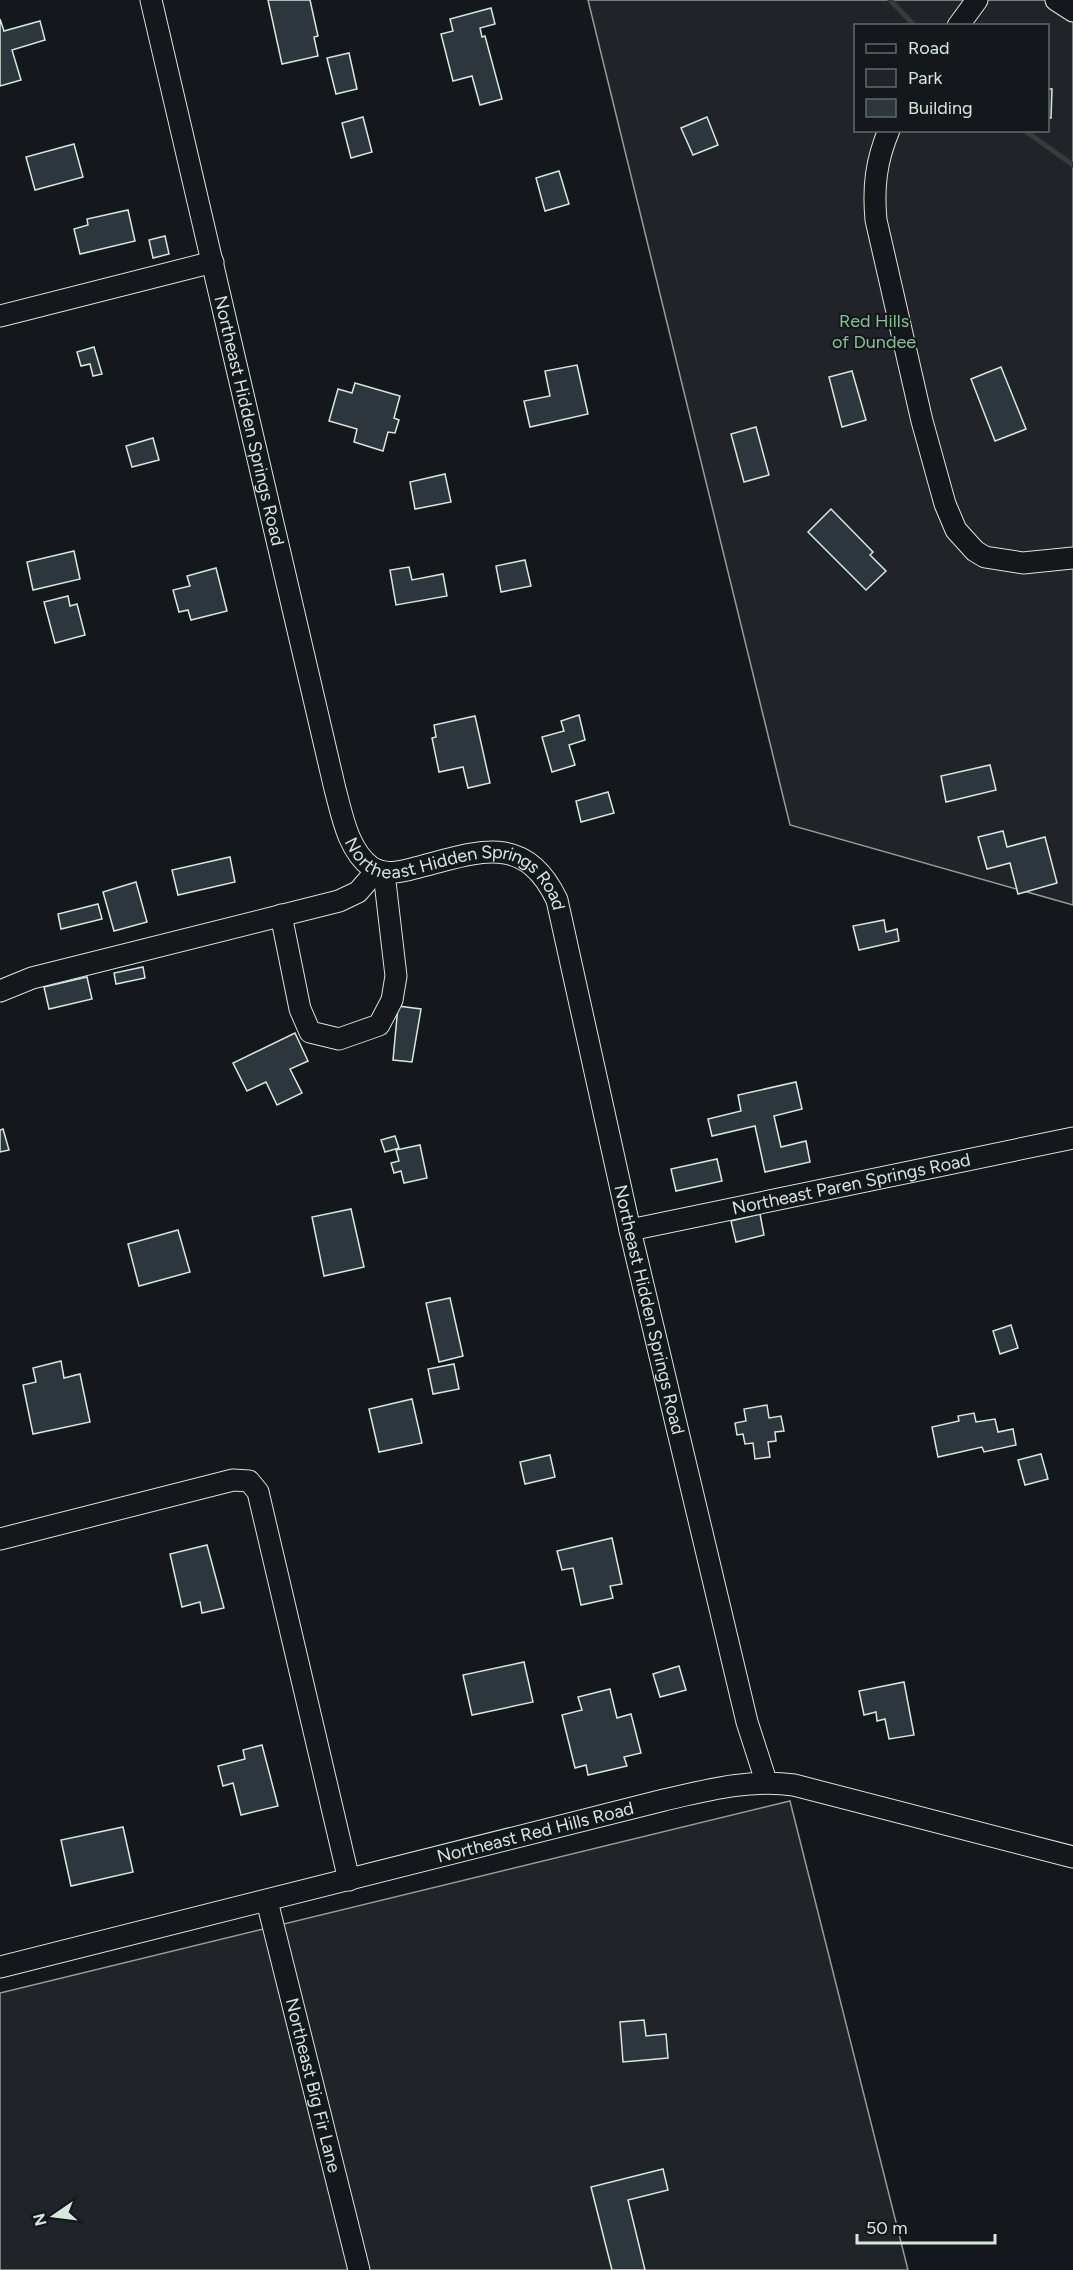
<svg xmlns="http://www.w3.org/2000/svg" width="1073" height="2270" font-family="Figtree,sans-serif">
<rect width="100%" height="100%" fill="#14181c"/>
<!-- green -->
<g fill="#202428" stroke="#939e99" stroke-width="1.5" fill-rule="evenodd">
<path d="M588,0H1073V905L790,825ZM856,26H1048V130H856Z"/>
<path d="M790,1801L908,2270H0V1993Z"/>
</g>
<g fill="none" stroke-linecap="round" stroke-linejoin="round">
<!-- stream -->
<g stroke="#363b3e" stroke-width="5">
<path d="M890,0L915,26"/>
<path d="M1024,130L1073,165"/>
</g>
</g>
<!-- building -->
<g fill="#2c363c" stroke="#d8e6dc" stroke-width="1.5">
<path d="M268,0H310L318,36L314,37L318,56L282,64Z"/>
<path d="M491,8L495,24L480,28L482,37L485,36L502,99L480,105L472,76L453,81L441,34L453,31L450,19Z"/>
<path d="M0,19L4,31L40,21L45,40L12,50L21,80L0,86Z"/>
<path d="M349,53L357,89L336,94L327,58Z"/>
<path d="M1048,89H1052L1051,118H1048Z"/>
<path d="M363,117L372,152L351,158L342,123Z"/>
<path d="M707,117L718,145L693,155L681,128Z"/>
<path d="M74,144L83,177L35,190L26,157Z"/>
<path d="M559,171L569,204L545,211L536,178Z"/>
<path d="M128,210L135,241L80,254L74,229L88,225L87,219Z"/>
<path d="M165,236L169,254L153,258L149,240Z"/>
<path d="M94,347L102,374L93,376L90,364L81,366L77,352Z"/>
<path d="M577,365L588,414L530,427L524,401L550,396L545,371Z"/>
<path d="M1001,367L1026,429L995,441L971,379Z"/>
<path d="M852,371L866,420L842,427L829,377Z"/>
<path d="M355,383L400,396L394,418L399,420L395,433L388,432L383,451L354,442L357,429L329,421L338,389L352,393Z"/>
<path d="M756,427L769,475L744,482L731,434Z"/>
<path d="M153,438L159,460L132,467L126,446Z"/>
<path d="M445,474L451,502L415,509L410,482Z"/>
<path d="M831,509L873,552L870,555L886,571L866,590L808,532Z"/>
<path d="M74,551L80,579L33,590L27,562Z"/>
<path d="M525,560L531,586L501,592L496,566Z"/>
<path d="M409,567L412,580L443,574L447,596L396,605L390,570Z"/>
<path d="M216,568L227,611L191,620L188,610L179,612L173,590L190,586L187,576Z"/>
<path d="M68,596L70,606L77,604L85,635L55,643L44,602Z"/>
<path d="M579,715L585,740L569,745L575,765L552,772L542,737L564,731L561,721Z"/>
<path d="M475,716L490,783L468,788L463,767L439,772L432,738L436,737L434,725Z"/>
<path d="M990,765L996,790L946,802L941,776Z"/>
<path d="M608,792L614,813L581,822L576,801Z"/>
<path d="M1003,831L1007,847L1045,837L1057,883L1018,894L1010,863L987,869L978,837Z"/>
<path d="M230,857L235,882L178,895L172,870Z"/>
<path d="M136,882L147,922L114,931L103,892Z"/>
<path d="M98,904L102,919L61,929L58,914Z"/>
<path d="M884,920L886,932L897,929L899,941L859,950L853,926Z"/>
<path d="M143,967L145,978L116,984L114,973Z"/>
<path d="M87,977L92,999L49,1009L44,987Z"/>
<path d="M398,1006L421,1009L412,1062L393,1060Z"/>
<path d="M295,1033L308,1061L290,1069L302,1093L277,1105L266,1082L247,1091L233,1063Z"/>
<path d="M796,1082L802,1109L774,1116L781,1147L806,1141L810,1162L765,1172L755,1126L712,1136L708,1119L741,1111L738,1095Z"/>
<path d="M3,1129L9,1150L0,1152V1130Z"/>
<path d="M395,1136L399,1148L385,1152L381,1140Z"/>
<path d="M420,1145L427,1178L404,1183L401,1171L394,1173L391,1163L399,1161L396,1150Z"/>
<path d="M717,1159L722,1181L676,1191L671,1169Z"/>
<path d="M351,1209L364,1267L324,1276L312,1217Z"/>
<path d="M760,1214L764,1235L736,1242L731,1221Z"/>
<path d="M178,1230L190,1272L139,1286L128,1244Z"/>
<path d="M450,1298L463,1356L439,1362L426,1303Z"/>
<path d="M1011,1325L1018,1348L1000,1354L993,1331Z"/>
<path d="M61,1361L64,1378L80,1374L90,1422L33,1434L23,1385L36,1382L33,1368Z"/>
<path d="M454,1364L459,1389L433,1394L428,1369Z"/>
<path d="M412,1399L422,1443L379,1452L369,1409Z"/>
<path d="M767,1405L769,1418L781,1416L784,1431L775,1432L776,1441L768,1442L770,1457L755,1459L753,1443L745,1444L743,1434L737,1435L735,1423L746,1421L744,1409Z"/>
<path d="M974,1413L976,1422L995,1419L998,1432L1013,1429L1016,1445L984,1452L982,1447L938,1457L932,1427L959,1421L958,1416Z"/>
<path d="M1041,1454L1048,1479L1025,1485L1018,1460Z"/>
<path d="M550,1455L555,1477L525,1484L520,1462Z"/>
<path d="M612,1538L622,1584L610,1586L613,1598L581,1605L573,1568L562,1570L557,1551Z"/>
<path d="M207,1545L224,1608L202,1613L200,1602L182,1607L170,1554Z"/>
<path d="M524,1662L533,1702L472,1715L463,1675Z"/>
<path d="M679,1666L686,1690L660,1697L653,1674Z"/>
<path d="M904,1682L914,1735L889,1739L885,1719L877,1721L876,1712L864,1715L859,1691Z"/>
<path d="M610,1689L617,1718L631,1714L641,1753L624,1757L627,1766L588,1775L586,1765L575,1768L562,1715L582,1710L578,1697Z"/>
<path d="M262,1745L278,1806L241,1815L233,1783L223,1786L218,1766L245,1759L243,1750Z"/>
<path d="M123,1827L133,1872L71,1886L61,1840Z"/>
<path d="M644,2020L646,2036L666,2034L668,2058L623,2062L620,2022Z"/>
<path d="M663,2169L668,2190L628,2200L645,2270H612L591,2187Z"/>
</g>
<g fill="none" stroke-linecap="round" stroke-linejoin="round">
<!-- minor casing -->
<g stroke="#d8e6dc" stroke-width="23">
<g id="minor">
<path id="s1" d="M151,0L335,789C342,815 348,850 371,867C384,876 401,872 415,868C475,853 524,830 557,900L630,1230L747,1722L766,1781"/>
<path d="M1056,0L1073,11"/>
<path d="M958,26L977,0"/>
<path d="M889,130C876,161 873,187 876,220L922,421L945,504L956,530L975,551L985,557L1023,563L1073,558"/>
<path d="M0,316L213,262"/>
<path d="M281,915L300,1009L310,1032L339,1039L379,1025L392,1000L396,976L384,873"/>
<path d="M0,991L32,978L339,901L358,892L377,870"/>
<path id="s2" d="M630,1230L1073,1138"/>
<path d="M0,1539L233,1480L249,1481L258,1492L349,1880"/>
<path id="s3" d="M267,1901L359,2270"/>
<path id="s4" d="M0,1967L664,1800C708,1790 749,1779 794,1785L1073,1857"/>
</g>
</g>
<!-- minor -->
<use href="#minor" stroke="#14181c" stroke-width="21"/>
</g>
<g text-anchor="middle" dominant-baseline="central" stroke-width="4.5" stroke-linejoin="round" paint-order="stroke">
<!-- park labels -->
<g font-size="18" fill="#8ac095" stroke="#14181c">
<text x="874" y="321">Red Hills<tspan x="874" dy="21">of Dundee</tspan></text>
</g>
<!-- street labels -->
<g font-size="18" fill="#d8e6dc" stroke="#14181c">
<text stroke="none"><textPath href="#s1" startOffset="432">Northeast Hidden Springs Road</textPath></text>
<text stroke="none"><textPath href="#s1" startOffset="990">Northeast Hidden Springs Road</textPath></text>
<text stroke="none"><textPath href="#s2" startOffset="226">Northeast Paren Springs Road</textPath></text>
<text stroke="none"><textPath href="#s1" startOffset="1528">Northeast Hidden Springs Road</textPath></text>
<text stroke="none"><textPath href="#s4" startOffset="552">Northeast Red Hills Road</textPath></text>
<text stroke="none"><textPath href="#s3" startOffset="190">Northeast Big Fir Lane</textPath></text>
</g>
</g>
<!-- legend -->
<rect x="854" y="24" width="195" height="108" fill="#14181c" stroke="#626a69" stroke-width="1.5"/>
<rect x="866" y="44" width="30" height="9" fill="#14181c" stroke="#626a69" stroke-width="1.5"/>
<text x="908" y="54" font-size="18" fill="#d8e6dc">Road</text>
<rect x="866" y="69" width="30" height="18" fill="#202428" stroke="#626a69" stroke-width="1.5"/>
<text x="908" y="84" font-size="18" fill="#d8e6dc">Park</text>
<rect x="866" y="99" width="30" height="18" fill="#2c363c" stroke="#626a69" stroke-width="1.5"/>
<text x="908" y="114" font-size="18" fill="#d8e6dc">Building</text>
<!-- north arrow -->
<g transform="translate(54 2216) rotate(256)" stroke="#14181c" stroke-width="4.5" paint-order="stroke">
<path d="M0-4.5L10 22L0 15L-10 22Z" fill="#d8e6dc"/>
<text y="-9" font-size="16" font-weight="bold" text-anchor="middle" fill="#d8e6dc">N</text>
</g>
<!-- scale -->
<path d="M857 2234v9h138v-9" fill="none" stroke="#d8e6dc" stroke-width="3"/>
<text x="866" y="2234" font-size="18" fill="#d8e6dc" stroke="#14181c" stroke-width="4.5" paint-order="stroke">50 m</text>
</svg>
